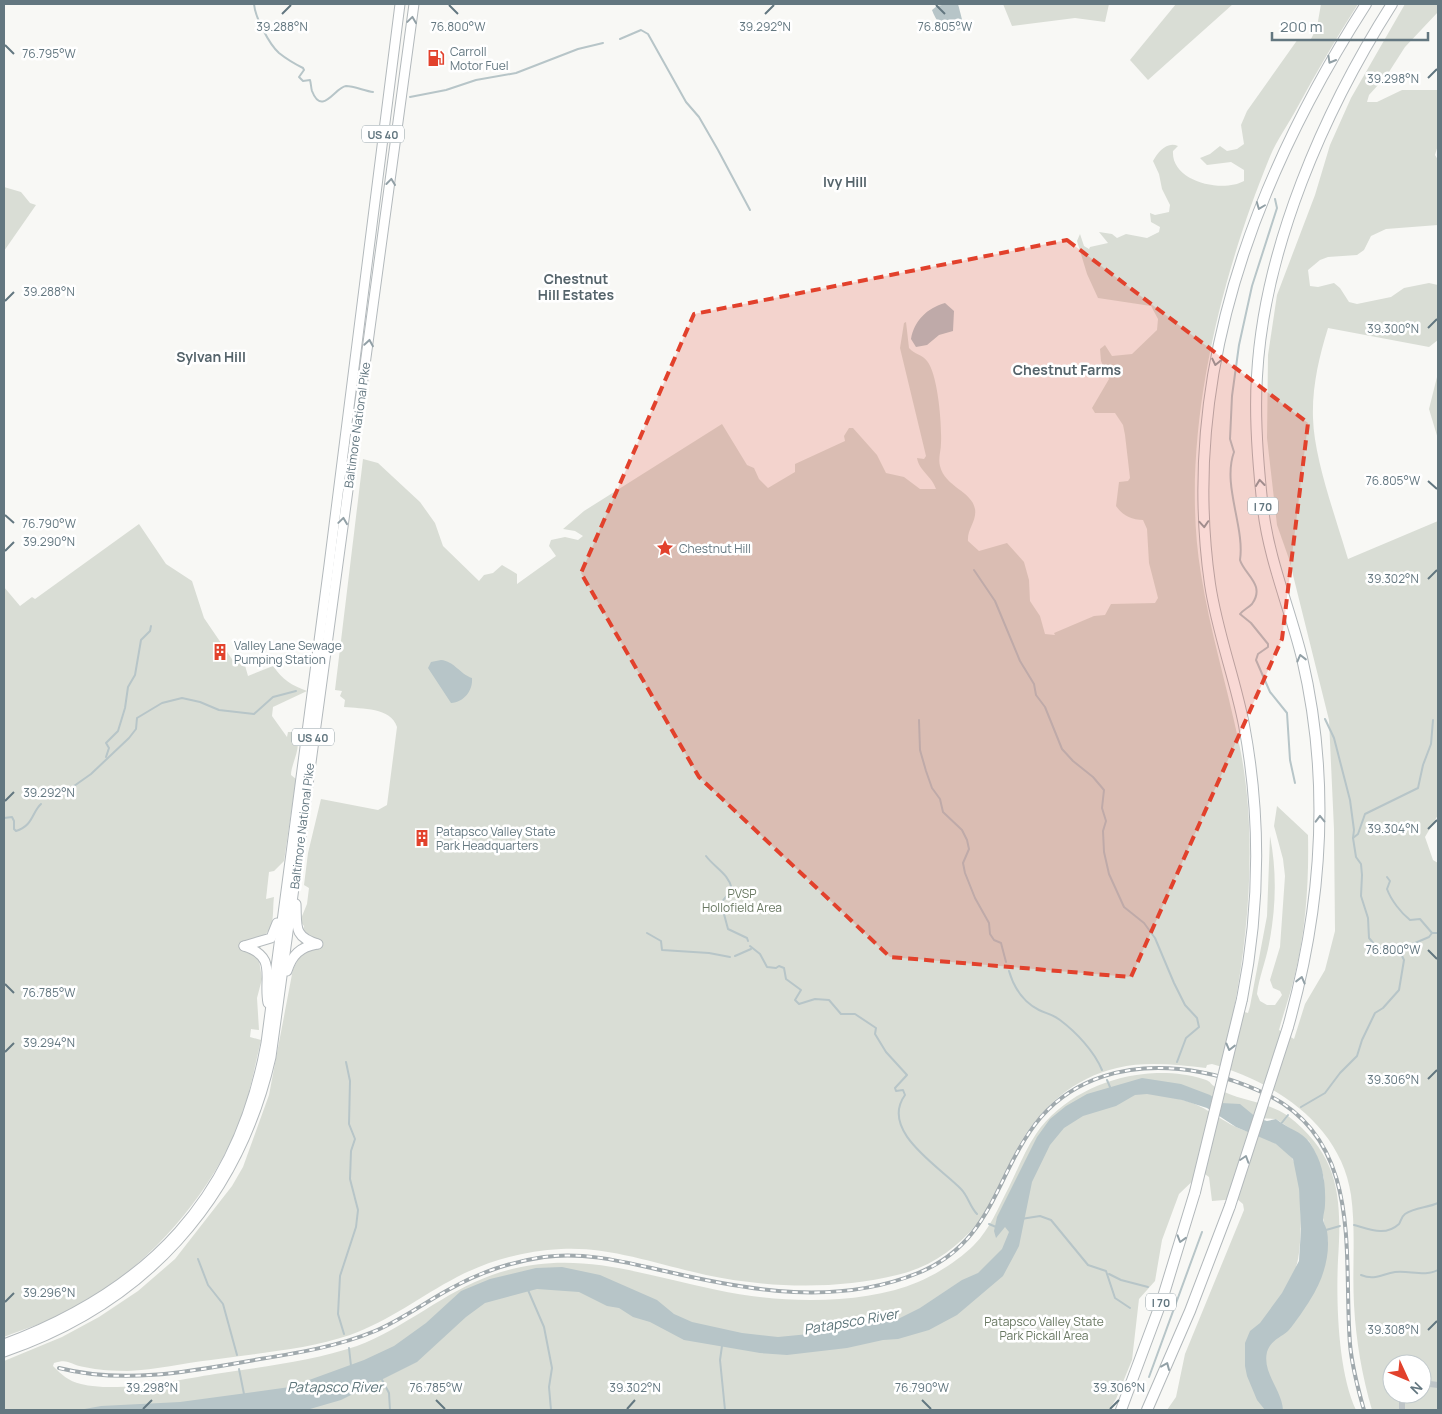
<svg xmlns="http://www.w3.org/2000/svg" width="1442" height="1414" font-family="Manrope,sans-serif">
<rect width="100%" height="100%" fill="#f8f8f5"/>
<!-- green -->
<g fill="#d9ddd5" fill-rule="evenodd">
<path d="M1003,4H1109L1105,22L1075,18L1012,26Z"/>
<path d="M1176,4H1233L1148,80L1130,60Z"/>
<path d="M1321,4H1358C1336,38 1316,73 1297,108C1288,125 1276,141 1269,159C1219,281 1179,442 1201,574C1210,631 1227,686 1239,743C1257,827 1250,925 1234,1009L1248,1013L1250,1006L1267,916L1270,836C1277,872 1276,908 1269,944C1266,961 1259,977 1257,994L1260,1001L1267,1005H1275L1282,995L1280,991L1273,988L1270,980L1280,947L1285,876L1283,859L1274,826L1277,806L1308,835C1309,881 1306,929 1295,974C1291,993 1284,1011 1279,1030L1294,1039L1305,1004L1325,970L1335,931L1334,829L1329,720L1289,559L1277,525L1267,438L1268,355L1277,295L1315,195L1330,145L1351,98L1405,4H1438V12L1405,47L1387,75L1369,95L1367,102H1377L1402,90H1438V145L1435,155L1438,160V225L1386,229L1371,236L1364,250L1357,255L1328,257L1320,260L1308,270L1310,286L1318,287L1334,283L1340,288L1349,302L1357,304L1391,297L1404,288L1429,283L1438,285V340L1429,347L1328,328C1319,357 1312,387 1313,418C1314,459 1336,518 1348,559L1438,521V815L1425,837L1433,860L1438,863V1410H1372C1362,1376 1356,1341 1354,1305C1352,1268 1356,1231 1351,1195C1341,1125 1275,1082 1212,1064L1207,1065L1206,1068C1177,1065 1147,1061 1117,1068C1075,1077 1040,1108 1019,1145C1005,1170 996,1201 977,1224C956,1249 929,1268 897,1275C836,1290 768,1288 706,1275C661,1265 608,1246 561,1249C524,1251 490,1260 457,1277C421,1296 389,1321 350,1335C306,1350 256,1353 211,1360C184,1363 156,1370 128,1371C114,1371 98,1370 84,1367C70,1365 69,1358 54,1363L53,1366C62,1375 68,1381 81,1384C117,1393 178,1380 215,1374C261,1367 313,1361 357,1346C405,1328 444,1292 492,1275C572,1247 639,1274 717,1290C775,1303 862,1306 918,1282C937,1274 959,1260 974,1245C990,1229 999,1206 1009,1187C1018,1169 1025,1150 1036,1134C1060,1099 1103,1078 1144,1074C1162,1072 1185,1073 1203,1079C1213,1082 1208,1083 1217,1088C1238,1101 1267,1101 1288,1116C1340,1156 1342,1199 1338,1260C1336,1302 1338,1372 1356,1410H1167L1176,1397L1185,1354L1244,1210L1243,1204L1237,1199L1212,1201L1209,1177L1202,1172L1179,1194L1162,1240L1155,1281L1139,1299L1132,1360L1116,1399L1109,1410H4V1361L62,1337L99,1317L138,1291L175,1259L232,1186L243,1167L269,1095L293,969L297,962L304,926L300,921L307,904L309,888L304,885L308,853L321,799L378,810L387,805L397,727C391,707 362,709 344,707L345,700L340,696L342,691L335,690L363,459L378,463L420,502L435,523L443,546L479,581L484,575L493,573L502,565L517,574V584L556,556L549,546L551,540L565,537L578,540L583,536L575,531L563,529L584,511L722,424L747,465L754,468L759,479L768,488L795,472V464L845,441L844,436L849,428H853L877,455L886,473L904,477L920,489H936C932,476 919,471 917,458L924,459L926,456L900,348L904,323L906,322L909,348C914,354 923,355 927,361C938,374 942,425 941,443C941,451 938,458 940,466C945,487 972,491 975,509C977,521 967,529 968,541L979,551L1007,543L1024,562L1029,580L1030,601L1040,616L1045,634L1055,635L1054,633L1094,616L1105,615L1111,604L1155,603L1158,598L1149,563L1147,529L1143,520C1132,520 1122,515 1116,506L1119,482L1128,481L1130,478L1125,435L1123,425L1115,413H1095L1092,408L1109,379L1101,361L1100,349L1105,345L1112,356L1132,354L1157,330L1158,319L1151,306L1098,298L1087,274L1077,241L1080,234L1084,246L1089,249L1090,247L1108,243L1099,232L1112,234L1117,238L1126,234L1147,238L1159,232L1160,227L1151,222L1150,213L1155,215L1169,212L1170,205L1162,189L1159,174L1153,161C1158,152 1167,141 1178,146L1173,151C1171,182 1223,193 1244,181V170L1231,162L1207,165L1200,158L1210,154L1220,146L1227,151L1237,149L1244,144L1241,125L1247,111L1298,39H1311L1317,27ZM1174,1098L1221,1103L1257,1118L1276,1119L1309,1141L1316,1154L1324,1178L1323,1218L1328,1242L1296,1267C1303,1249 1303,1174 1292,1158C1277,1136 1246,1135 1225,1121C1206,1110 1197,1102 1174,1098ZM1392,1364H1422V1394H1392Z"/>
<path d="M4,187L21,192L30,203L36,205L4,251Z"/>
<path d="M1438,373V439L1429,409Z"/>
<path d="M139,524L166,564L192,581L204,618L234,662L240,659L244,662L248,676L273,666C283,680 291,685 307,691L273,707L272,716L287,737L288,732H293C305,744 291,762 291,775L296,779L284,861L274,871L269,872L266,899L274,897C272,911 276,930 262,936L259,960L262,979L257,998L259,1030L251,1029L250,1037L261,1040C256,1061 252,1082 246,1103C220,1188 144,1275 64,1313C45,1323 24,1329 4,1337V587L20,606L32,597L35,599Z"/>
</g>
<!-- water -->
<g fill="#b7c5c8">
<path d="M947,4H958L964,27C950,36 937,25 932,10L937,6Z"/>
<path d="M945,303L954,311L953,331L939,335L927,345L916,347L911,339C914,321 927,308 945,303Z"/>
<path d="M441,660C454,661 460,674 472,678C473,691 464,702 451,703L428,668L431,662Z"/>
<path d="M1142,1078L1181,1084L1210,1095L1221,1103L1240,1104L1257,1118L1267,1121L1276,1119C1286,1128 1302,1131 1310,1143C1323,1162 1326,1183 1325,1205C1325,1210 1323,1215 1323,1220C1324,1224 1326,1227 1327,1231C1331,1255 1323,1280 1310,1300C1306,1307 1293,1326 1288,1331C1280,1338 1271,1340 1267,1352C1262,1373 1282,1390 1283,1410H1265L1257,1400L1247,1376L1245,1366V1343L1250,1331L1260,1323L1282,1293L1299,1261L1301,1229L1299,1189L1293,1159L1276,1144L1236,1127L1207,1108L1182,1100L1147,1094L1135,1095L1116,1106L1083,1116L1064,1128L1050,1145L1032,1182L1019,1246L1003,1276L957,1315L929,1330L898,1339L883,1340L847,1348L787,1355L760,1353L684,1340L650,1322L633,1317L619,1308L607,1306L579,1292L537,1289L485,1303L466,1317L417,1362L341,1400L310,1409L79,1410L101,1406L180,1402L290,1387L364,1360L394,1346L426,1323L461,1291L490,1279L536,1268L562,1267L600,1275L657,1300L674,1314L692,1322L742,1333L778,1337L840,1331L860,1325L898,1319L920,1308L962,1280L978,1273L1002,1249L1009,1232L1005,1227L996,1238L994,1231L997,1217L1037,1137L1050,1119L1066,1106L1087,1094Z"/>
</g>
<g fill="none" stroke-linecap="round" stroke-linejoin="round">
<!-- stream -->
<g stroke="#b7c5c8" stroke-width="2">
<path d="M254,4C255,17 269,44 279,53C284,57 297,65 303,68L304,70L299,77L303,81L310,80C311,83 311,88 312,91C322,117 335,87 346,86C354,86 365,91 373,92"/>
<path d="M620,39L641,30L648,34L686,102L699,117L718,150L750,210"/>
<path d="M410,97L446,90L476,80L516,73L578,49L603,43"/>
<path d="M1275,199L1277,208L1252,286L1239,345L1232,396L1230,439L1234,452C1222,485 1245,527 1240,560C1244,574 1266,585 1252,604C1248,608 1243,610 1240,614L1251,623L1268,644V647L1258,654L1256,660L1270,692L1287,713L1290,760L1295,783"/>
<path d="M974,570L995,601L1020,661L1034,684L1036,695L1045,707L1062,749L1073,761L1093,777L1104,790L1102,808L1106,821L1103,831L1104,852L1109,874L1124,907L1144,923L1155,938L1174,983L1185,1005L1197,1018L1199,1027L1186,1038L1177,1062"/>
<path d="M919,720L920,750L926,771L932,788L940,799L943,812L962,830L967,840L969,849L963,863L965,873L975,898L989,923L990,934L994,940L1001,943L1006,962"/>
<path d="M106,757L109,748L106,743L118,731L125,708L128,687L135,675L141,640L150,631L151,626"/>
<path d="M57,798L91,774L129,738L136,729L137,718L162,703L182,698L200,702L219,710L254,714L273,697L296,691"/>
<path d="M4,818L12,817L14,821V829L16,831C33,826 32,812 41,804"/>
<path d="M1353,838L1358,834L1365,814L1418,788L1423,765L1431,744L1433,720"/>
<path d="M706,856C715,868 729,874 732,889L721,903L728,929L747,938L748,941"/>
<path d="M1387,877L1390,881L1387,889C1391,900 1401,913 1410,920L1420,919L1432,933"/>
<path d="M647,933L661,941L662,950L709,953L730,957"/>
<path d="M750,946L760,954L767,967L776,968L779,966L784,968L786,979L801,990L795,1000L799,1004L815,999L829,1000L841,1014H855L876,1028L875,1034L886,1052L907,1075L895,1088L896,1091L903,1090L905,1095C879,1131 940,1167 961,1189C968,1196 970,1207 977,1214"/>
<path d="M735,956L751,949"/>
<path d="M1402,956L1408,946L1429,937L1432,933H1438"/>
<path d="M1009,971C1014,988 1023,1002 1039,1010C1045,1013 1054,1015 1060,1020C1076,1032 1094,1051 1102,1070"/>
<path d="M1107,1080L1110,1087"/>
<path d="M1301,1107L1325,1093L1340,1073L1357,1056L1362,1040L1375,1013L1383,1008L1399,990L1404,960L1402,956L1375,945L1369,938L1368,918L1361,896L1362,875L1361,864L1356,857L1353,838L1354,830L1350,800L1334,738L1325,719"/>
<path d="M1280,1125L1288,1115"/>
<path d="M1021,1219L1040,1216L1051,1220L1088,1265L1106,1271L1115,1298L1130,1308"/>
<path d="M989,1224L996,1227"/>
<path d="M1354,1225C1369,1229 1385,1237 1399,1224C1401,1221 1401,1217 1405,1214C1415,1207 1427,1208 1438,1203"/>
<path d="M1326,1230L1340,1226"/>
<path d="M198,1259L208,1285L223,1304L237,1355"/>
<path d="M1109,1274L1121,1280L1148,1287"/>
<path d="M1361,1275C1375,1281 1382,1274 1395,1272C1408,1270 1426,1277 1438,1270"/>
<path d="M528,1290L544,1327L552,1368L549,1387L551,1410"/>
<path d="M344,1334L338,1314L340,1276L356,1227L358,1210L350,1179L351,1151L355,1139L349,1124L350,1081L346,1062"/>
<path d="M722,1346L720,1360L725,1410"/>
<path d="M349,1348L351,1366"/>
<path d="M239,1369L244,1394"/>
<path d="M1149,1377L1202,1232"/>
<path d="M381,1378L389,1393L390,1410"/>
</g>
<!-- major casing -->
<g stroke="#b3b9bc" stroke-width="11">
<g id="major">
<path d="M296,904C297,926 293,937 318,944"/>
<path d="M244,946L271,938L277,923"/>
<path d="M244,946C278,957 263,977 268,1003"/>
<path d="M287,971C292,955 300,947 317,944"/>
<path d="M4,1344C149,1290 238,1198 266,1043L329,565L400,4"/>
<path d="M4,1352C144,1304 238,1202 271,1057L414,4"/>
</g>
</g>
<!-- highway casing -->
<g stroke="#b2b8bb" stroke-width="12">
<g id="highway">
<path d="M1242,999C1260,908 1261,816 1244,725C1235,678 1217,632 1210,584C1180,375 1255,177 1366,4"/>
<path d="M1288,1027C1322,906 1331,781 1302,658C1290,609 1269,560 1263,509C1258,465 1254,420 1257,376C1264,248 1324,111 1392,4"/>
<path d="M1121,1410L1162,1300L1195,1192"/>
<path d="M1147,1410L1190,1311L1230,1206"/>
</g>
</g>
<!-- minor -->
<g stroke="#bfc5c8" stroke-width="6">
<path d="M1422,1383L1438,1385"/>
<path d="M1402,1410V1399L1404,1394"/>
</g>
<!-- major -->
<use href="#major" stroke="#fff" stroke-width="9"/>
<!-- highway -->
<use href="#highway" stroke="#fff" stroke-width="10"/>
<!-- rail casing -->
<g stroke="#a0a9ad" stroke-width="4">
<path id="rail" d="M59,1368C126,1385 193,1371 260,1359C298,1353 339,1346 375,1331C401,1320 424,1303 448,1290C478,1273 510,1262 544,1257C586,1251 628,1263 669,1272C751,1291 837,1306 918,1273C995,1242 995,1171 1041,1117C1076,1077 1128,1064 1179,1069C1211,1072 1239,1081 1268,1095C1364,1143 1343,1256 1350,1344C1352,1367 1358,1389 1364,1410"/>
</g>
<!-- rail -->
<use href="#rail" stroke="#fff" stroke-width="2" stroke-dasharray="5.5" stroke-linecap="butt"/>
<!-- highway-bridge casing -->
<g stroke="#b2b8bb" stroke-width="12" stroke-linecap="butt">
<g id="highway-bridge">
<path d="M1195,1192L1242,999"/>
<path d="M1230,1206L1288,1027"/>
</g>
</g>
<!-- highway-bridge -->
<use href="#highway-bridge" stroke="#fff" stroke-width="10"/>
</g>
<!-- one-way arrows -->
<defs><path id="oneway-chevron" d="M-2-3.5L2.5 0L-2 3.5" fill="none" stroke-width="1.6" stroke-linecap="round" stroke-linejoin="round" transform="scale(1.25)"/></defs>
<g stroke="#92a0a6">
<use href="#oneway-chevron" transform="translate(412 20) rotate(-82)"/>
<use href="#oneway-chevron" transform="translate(1331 60) rotate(120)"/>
<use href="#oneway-chevron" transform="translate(391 182) rotate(-83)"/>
<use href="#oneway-chevron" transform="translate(1260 206) rotate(111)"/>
<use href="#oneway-chevron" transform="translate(369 343) rotate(-81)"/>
<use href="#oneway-chevron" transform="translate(1216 362) rotate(102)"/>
<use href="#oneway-chevron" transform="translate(1260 483) rotate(-96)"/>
<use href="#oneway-chevron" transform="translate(343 521) rotate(-82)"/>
<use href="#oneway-chevron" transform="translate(1204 524) rotate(86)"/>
<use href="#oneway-chevron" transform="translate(1301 658) rotate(-104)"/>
<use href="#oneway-chevron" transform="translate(1320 819) rotate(-91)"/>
<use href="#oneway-chevron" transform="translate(1301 980) rotate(-76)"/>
<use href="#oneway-chevron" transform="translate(1230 1047) rotate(104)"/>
<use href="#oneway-chevron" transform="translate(1245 1159) rotate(-72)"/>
<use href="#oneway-chevron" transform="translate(1181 1239) rotate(107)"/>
<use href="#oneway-chevron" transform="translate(1166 1366) rotate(-67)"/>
</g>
<!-- marked area -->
<path fill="#e2412c" fill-opacity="0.2" stroke="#e2412c" stroke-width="4" stroke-dasharray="10 6" stroke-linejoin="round" d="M1067,240L1308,423L1282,639L1131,977L890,957L699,777L581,573L694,314Z"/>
<!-- ticks -->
<path fill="none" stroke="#637780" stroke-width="2" d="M449,5L458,14M936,5L945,14M282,14L291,5M765,14L774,5M5,45L14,54M1428,78L1437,69M5,301L14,292M1428,328L1437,319M1428,481L1437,489M5,515L14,523M5,551L14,542M1428,579L1437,570M5,801L14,792M1428,829L1437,820M1428,950L1437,959M5,984L14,993M5,1052L14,1043M1428,1079L1437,1070M5,1302L14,1293M1428,1330L1437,1321M436,1400L445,1409M922,1400L931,1409M143,1409L152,1400M627,1409L635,1400M1110,1409L1119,1400"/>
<!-- icons -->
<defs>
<g id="fuel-bare" transform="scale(1.35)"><path d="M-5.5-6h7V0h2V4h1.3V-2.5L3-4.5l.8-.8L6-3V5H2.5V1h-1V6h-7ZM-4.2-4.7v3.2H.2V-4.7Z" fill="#e2412c" stroke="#fff" stroke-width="2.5" paint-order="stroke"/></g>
<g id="sight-bare" transform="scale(1.35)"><path d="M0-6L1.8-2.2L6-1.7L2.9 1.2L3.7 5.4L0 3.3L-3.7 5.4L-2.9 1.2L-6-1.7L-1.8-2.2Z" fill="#e2412c" stroke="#fff" stroke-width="2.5" paint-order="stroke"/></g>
<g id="building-bare" transform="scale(1.35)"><path d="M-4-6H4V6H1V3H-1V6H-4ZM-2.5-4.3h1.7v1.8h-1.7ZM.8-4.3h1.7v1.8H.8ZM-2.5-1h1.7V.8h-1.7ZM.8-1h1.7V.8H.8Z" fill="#e2412c" stroke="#fff" stroke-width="2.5" paint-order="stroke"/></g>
</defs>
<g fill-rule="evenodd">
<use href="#fuel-bare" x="436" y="58"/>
<use href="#sight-bare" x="665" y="548"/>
<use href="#building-bare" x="220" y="652"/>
<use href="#building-bare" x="422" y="838"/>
</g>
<g text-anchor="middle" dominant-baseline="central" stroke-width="5" stroke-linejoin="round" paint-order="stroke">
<!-- shield labels -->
<g fill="#fff" stroke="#92a0a6" stroke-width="1">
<rect x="362" y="125.5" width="42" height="17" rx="4"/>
<rect x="1248" y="497.5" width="30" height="17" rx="4"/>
<rect x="292" y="728.5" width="42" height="17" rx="4"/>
<rect x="1146" y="1293.5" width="30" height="17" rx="4"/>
</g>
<g font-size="11" font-weight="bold" fill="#637780">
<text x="383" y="134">US 40</text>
<text x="1263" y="506">I 70</text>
<text x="313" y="737">US 40</text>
<text x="1161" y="1302">I 70</text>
</g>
<!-- poi labels -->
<g font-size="12" fill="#637780" stroke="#fff" text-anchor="start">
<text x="450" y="51">Carroll<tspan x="450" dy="14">Motor Fuel</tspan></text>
<text x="679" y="548">Chestnut Hill</text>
<text x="234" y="645">Valley Lane Sewage<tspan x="234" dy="14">Pumping Station</tspan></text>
<text x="436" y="831">Patapsco Valley State<tspan x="436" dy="14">Park Headquarters</tspan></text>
</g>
<!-- street labels -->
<g font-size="12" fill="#637780" stroke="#fff">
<text transform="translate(357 425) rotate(-82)">Baltimore National Pike</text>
<text transform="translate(302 826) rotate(-83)">Baltimore National Pike</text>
</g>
<!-- park labels -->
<g font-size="12" fill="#697862" stroke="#fff">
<text x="742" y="893">PVSP<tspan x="742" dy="14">Hollofield Area</tspan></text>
<text x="1044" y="1321">Patapsco Valley State<tspan x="1044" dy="14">Park Pickall Area</tspan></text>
</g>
<!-- neighbourhood labels -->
<g font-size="14" font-weight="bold" fill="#55646b" stroke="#fff">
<text x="845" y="181">Ivy Hill</text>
<text x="576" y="278">Chestnut<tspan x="576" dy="16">Hill Estates</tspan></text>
<text x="211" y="356">Sylvan Hill</text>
<text x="1067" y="369">Chestnut Farms</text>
</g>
<!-- water labels -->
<g font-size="14" font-style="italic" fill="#5e767b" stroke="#fff">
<text transform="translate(851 1321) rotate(-10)">Patapsco River</text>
<text x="335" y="1386">Patapsco River</text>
</g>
</g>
<g font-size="12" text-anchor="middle" fill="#637780" stroke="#fff" stroke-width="5" stroke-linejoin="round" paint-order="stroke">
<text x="458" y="31">76.800°W</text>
<text x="945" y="31">76.805°W</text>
<text x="282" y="31">39.288°N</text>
<text x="765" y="31">39.292°N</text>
<text x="49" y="58">76.795°W</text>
<text x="1393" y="83">39.298°N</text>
<text x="49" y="296">39.288°N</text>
<text x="1393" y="333">39.300°N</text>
<text x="1393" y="485">76.805°W</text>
<text x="49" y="528">76.790°W</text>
<text x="49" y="546">39.290°N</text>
<text x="1393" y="583">39.302°N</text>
<text x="49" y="797">39.292°N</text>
<text x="1393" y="833">39.304°N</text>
<text x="1393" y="954">76.800°W</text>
<text x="49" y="997">76.785°W</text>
<text x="49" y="1047">39.294°N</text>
<text x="1393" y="1084">39.306°N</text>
<text x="49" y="1297">39.296°N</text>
<text x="1393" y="1334">39.308°N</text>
<text x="152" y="1392">39.298°N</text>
<text x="635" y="1392">39.302°N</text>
<text x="1119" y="1392">39.306°N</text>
<text x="436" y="1392">76.785°W</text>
<text x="922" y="1392">76.790°W</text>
</g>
<!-- border -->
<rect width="1442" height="1414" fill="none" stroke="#637780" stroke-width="10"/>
<!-- north arrow -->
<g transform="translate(1407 1379) rotate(134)"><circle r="24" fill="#ffffff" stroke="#c1c9cc"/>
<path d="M0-4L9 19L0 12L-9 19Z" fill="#e2412c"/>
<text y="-8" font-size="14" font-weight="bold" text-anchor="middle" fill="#637780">N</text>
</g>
<!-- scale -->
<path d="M1272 32v8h156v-8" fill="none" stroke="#637780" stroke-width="2.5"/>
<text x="1280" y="32" font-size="15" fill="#637780" stroke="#ffffff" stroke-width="4" paint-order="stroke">200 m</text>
</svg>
